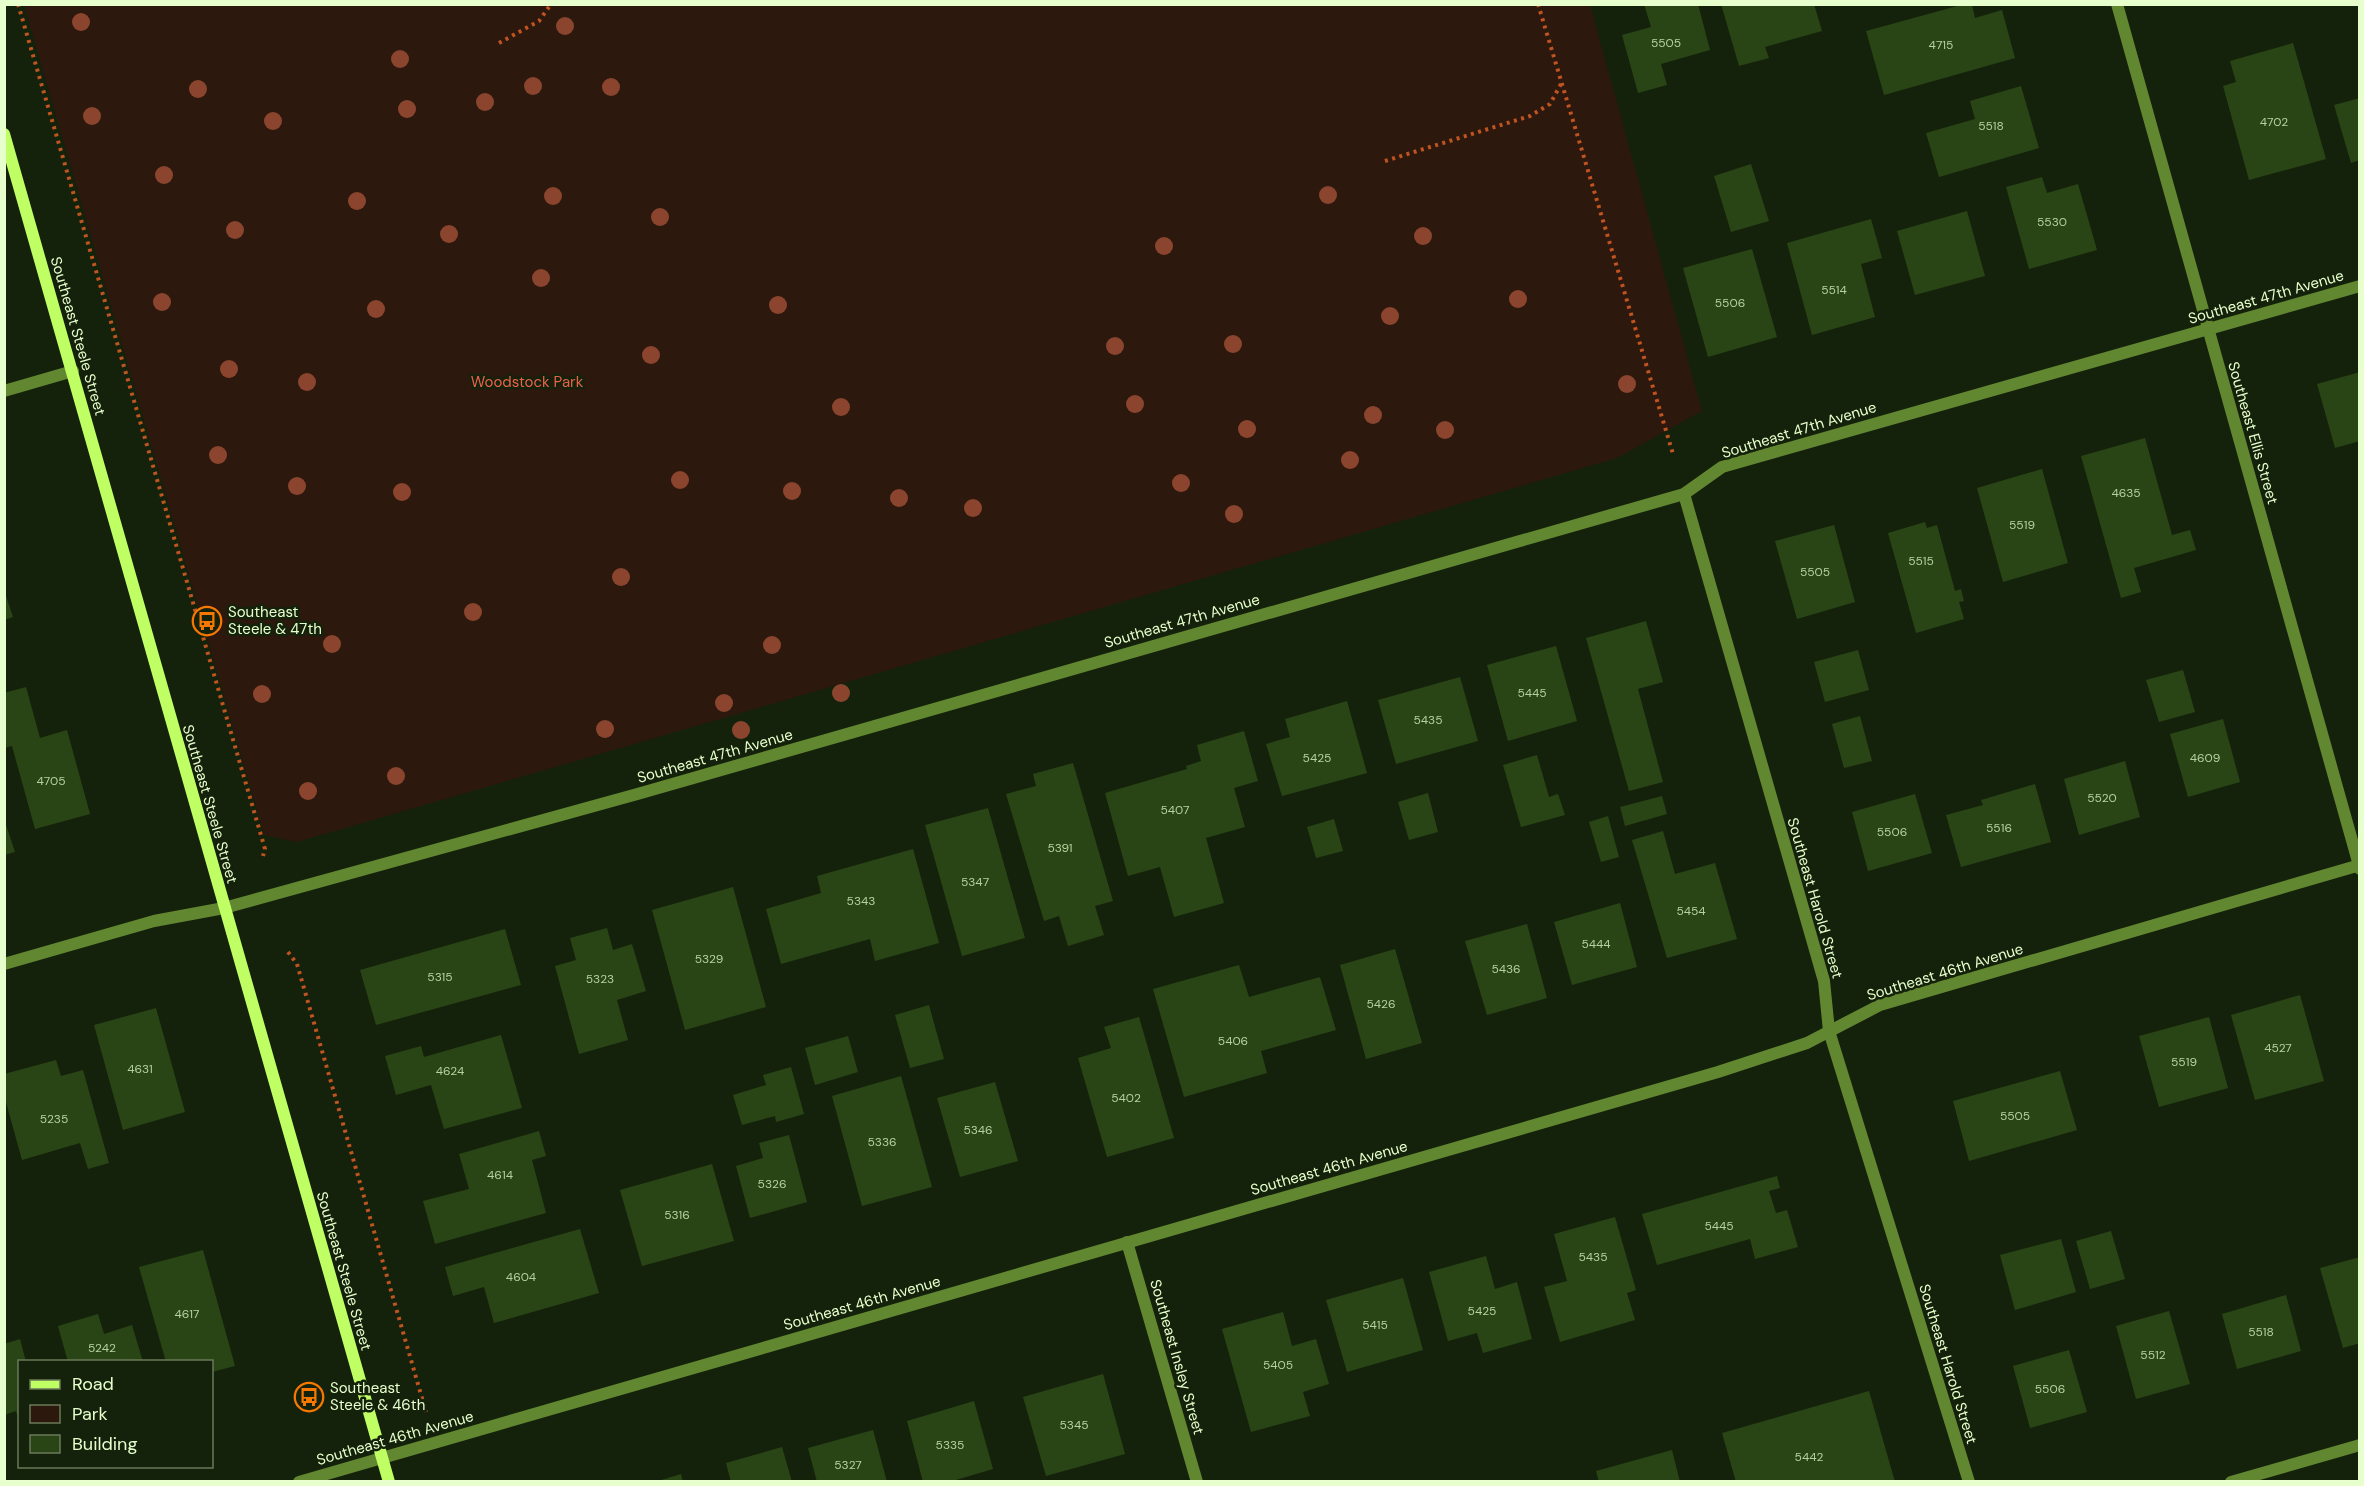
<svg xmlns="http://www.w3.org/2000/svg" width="2364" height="1486" font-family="'DM Sans',sans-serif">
<rect width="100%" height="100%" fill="#15220b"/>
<!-- green -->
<path fill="#2d180d" d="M24,5H1590L1702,411L1617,458L297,842L264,835Z"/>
<!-- building -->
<g fill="#294515">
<path d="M1644,4H1698L1710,50L1661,64L1667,85L1638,93L1622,35L1651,27Z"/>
<path d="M1721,4H1814L1822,31L1765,47L1769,58L1739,66Z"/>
<path d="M1961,5H1972L1975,18L2002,10L2015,58L1884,95L1866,31Z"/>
<path d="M2293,43L2326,159L2249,180L2223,86L2236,82L2230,61Z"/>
<path d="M2021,86L2039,148L1939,177L1926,133L1975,119L1970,101Z"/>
<path d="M2360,98V160L2351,163L2334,105Z"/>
<path d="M1751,164L1769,221L1731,232L1714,176Z"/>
<path d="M2042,177L2047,193L2078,184L2097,250L2029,269L2006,187Z"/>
<path d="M1967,211L1985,276L1915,295L1897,231Z"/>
<path d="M1871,219L1882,258L1861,264L1875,317L1812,335L1787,243Z"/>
<path d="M1752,249L1777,337L1708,357L1683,268Z"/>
<path d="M2360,372V441L2335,448L2317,384Z"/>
<path d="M2145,438L2172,535L2190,530L2196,550L2134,568L2141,592L2121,598L2081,456Z"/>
<path d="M2042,469L2068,563L2003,582L1977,488Z"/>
<path d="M1925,522L1927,528L1937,525L1955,591L1961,589L1964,601L1959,602L1964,619L1916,633L1888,533Z"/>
<path d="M1834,525L1855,602L1797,619L1775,541Z"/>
<path d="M4,590L13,617L4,620Z"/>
<path d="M1646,621L1663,682L1638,689L1663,782L1629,791L1586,638Z"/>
<path d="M1556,646L1577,721L1508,741L1487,665Z"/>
<path d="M1858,650L1869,690L1825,702L1814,662Z"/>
<path d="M2183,670L2195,712L2159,722L2146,680Z"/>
<path d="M1460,677L1478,741L1396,764L1378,700Z"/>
<path d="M26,687L40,738L67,730L90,814L35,829L12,746L4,748V693Z"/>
<path d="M1347,701L1367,773L1282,796L1266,744L1290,737L1285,719Z"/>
<path d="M1860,716L1872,761L1844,768L1832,724Z"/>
<path d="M2223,719L2240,782L2188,797L2170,734Z"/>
<path d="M1244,731L1258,781L1234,788L1245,827L1206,838L1224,903L1174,917L1160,867L1128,876L1105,793L1187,769L1186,766L1201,761L1197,745Z"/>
<path d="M1537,755L1549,797L1558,794L1565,815L1521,827L1503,765Z"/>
<path d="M2125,761L2140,817L2079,835L2064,779Z"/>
<path d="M1073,763L1113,901L1095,906L1104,935L1068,946L1059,916L1044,921L1006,794L1036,786L1033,774Z"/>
<path d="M2035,784L2051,842L1961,867L1946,815L1983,805L1981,800Z"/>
<path d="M1428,793L1438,832L1409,840L1398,802Z"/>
<path d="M1915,794L1932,853L1868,871L1852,812Z"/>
<path d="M1662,796L1667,814L1625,826L1620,807Z"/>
<path d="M988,808L1025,938L962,956L925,825Z"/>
<path d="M1608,816L1619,857L1601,862L1589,822Z"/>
<path d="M4,819L15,852L4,855Z"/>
<path d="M1334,819L1343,851L1316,858L1307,827Z"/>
<path d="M1663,831L1675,874L1715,863L1737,939L1667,958L1632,840Z"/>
<path d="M913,849L939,943L875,961L870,939L781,964L766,909L821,893L817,876Z"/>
<path d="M733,887L766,1007L685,1030L652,910Z"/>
<path d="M1620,903L1637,967L1572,985L1554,922Z"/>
<path d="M1527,924L1547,998L1487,1015L1465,941Z"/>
<path d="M607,928L613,950L632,944L646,991L617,1000L628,1040L579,1054L555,966L576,960L570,938Z"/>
<path d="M505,929L521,985L376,1025L360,970Z"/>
<path d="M1395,949L1422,1043L1366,1059L1340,965Z"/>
<path d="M1239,965L1249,997L1320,977L1336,1030L1261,1051L1267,1073L1184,1097L1153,989Z"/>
<path d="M2300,995L2324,1081L2255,1100L2231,1015Z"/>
<path d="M929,1005L944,1059L910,1068L895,1015Z"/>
<path d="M156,1008L185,1112L123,1130L94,1025Z"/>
<path d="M1139,1017L1174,1138L1107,1157L1078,1058L1111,1048L1104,1027Z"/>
<path d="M2209,1017L2228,1088L2159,1107L2139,1036Z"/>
<path d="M501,1035L522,1108L444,1129L431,1085L396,1095L385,1056L421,1046L424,1057Z"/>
<path d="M848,1036L858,1072L815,1085L805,1048Z"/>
<path d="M56,1060L61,1076L83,1070L109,1163L88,1169L80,1143L22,1160L4,1095V1074Z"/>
<path d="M791,1067L804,1114L776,1122L775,1116L742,1125L733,1095L766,1085L763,1075Z"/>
<path d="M2060,1071L2077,1130L1969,1161L1953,1101Z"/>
<path d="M901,1076L932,1187L862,1206L832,1096Z"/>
<path d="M995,1082L1018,1161L960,1177L937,1098Z"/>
<path d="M539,1131L546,1156L532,1160L546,1213L435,1244L423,1201L469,1189L459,1154Z"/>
<path d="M789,1135L807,1202L750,1218L736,1166L763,1158L759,1143Z"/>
<path d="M712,1164L734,1241L642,1266L620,1190Z"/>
<path d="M1777,1176L1780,1188L1769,1191L1776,1213L1787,1210L1798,1247L1755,1259L1750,1239L1657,1265L1642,1214Z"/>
<path d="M1615,1217L1636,1290L1627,1293L1635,1320L1560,1342L1544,1287L1567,1281L1554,1234Z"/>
<path d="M580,1229L599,1293L494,1323L484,1287L453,1296L445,1267Z"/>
<path d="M2111,1231L2125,1279L2090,1289L2076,1241Z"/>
<path d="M2061,1239L2076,1292L2015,1310L2000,1255Z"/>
<path d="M203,1250L235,1366L212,1372V1362H166L139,1267Z"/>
<path d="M1486,1256L1495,1289L1517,1282L1532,1339L1483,1353L1477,1333L1448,1341L1429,1272Z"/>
<path d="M2360,1257V1343L2343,1348L2320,1268Z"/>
<path d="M1403,1278L1423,1350L1347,1372L1326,1300Z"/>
<path d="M2286,1295L2301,1351L2237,1369L2222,1314Z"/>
<path d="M2169,1311L2190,1384L2136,1399L2116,1326Z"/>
<path d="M1283,1312L1292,1346L1316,1339L1329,1384L1303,1392L1310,1416L1251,1432L1222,1329Z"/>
<path d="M98,1314L104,1334L132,1325L143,1362H68L58,1326Z"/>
<path d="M20,1339L26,1362H20L19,1420L16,1411L4,1415V1344Z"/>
<path d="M2069,1350L2087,1412L2030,1428L2013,1366Z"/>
<path d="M1103,1374L1125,1454L1046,1476L1023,1397Z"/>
<path d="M1869,1391L1895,1482H1736L1722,1433Z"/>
<path d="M974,1401L993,1469L949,1482H923L907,1421Z"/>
<path d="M873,1430L887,1482H817L808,1448Z"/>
<path d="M782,1447L792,1482H731L726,1463Z"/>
<path d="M1672,1450L1680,1482H1599L1596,1471Z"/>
<path d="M681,1474L683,1482H658V1481Z"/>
</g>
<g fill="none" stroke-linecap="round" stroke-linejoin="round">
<!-- path -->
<g stroke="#bf5421" stroke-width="4" stroke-dasharray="3 4.5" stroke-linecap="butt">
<path d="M18,4L265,849L263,856"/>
<path d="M1538,4L1673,454"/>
<path d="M499,43L539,21L551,4"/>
<path d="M1385,161L1530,116L1550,104L1561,84"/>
<path d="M288,952L297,964L426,1412"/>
</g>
<!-- street -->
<g stroke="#628731" stroke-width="12">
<path d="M2117,4L2360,869"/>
<path d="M4,391L73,371"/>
<path d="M1684,494L1824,981L1829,1031L1969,1482"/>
<path d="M4,964L154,921L224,908L641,793L1684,494L1722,467L2360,286"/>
<path d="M1127,1242L1197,1482"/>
<path d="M299,1482L1718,1072L1807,1043L1880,1005L2360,865"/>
<path d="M2231,1482L2360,1445"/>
</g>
<!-- secondary -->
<path stroke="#bfff63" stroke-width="12" d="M4,134L389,1482"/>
</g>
<!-- trees -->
<g fill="#8b452f">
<circle cx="81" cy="22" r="9"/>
<circle cx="565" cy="26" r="9"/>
<circle cx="400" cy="59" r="9"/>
<circle cx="533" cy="86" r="9"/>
<circle cx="611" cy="87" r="9"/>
<circle cx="198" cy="89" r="9"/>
<circle cx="485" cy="102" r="9"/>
<circle cx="407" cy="109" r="9"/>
<circle cx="92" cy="116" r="9"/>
<circle cx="273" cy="121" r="9"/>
<circle cx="164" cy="175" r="9"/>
<circle cx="1328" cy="195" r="9"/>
<circle cx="553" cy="196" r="9"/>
<circle cx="357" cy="201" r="9"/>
<circle cx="660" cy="217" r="9"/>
<circle cx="235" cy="230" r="9"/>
<circle cx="449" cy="234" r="9"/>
<circle cx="1423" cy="236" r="9"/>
<circle cx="1164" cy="246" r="9"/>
<circle cx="541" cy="278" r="9"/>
<circle cx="1518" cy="299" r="9"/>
<circle cx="162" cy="302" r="9"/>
<circle cx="778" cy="305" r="9"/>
<circle cx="376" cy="309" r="9"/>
<circle cx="1390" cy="316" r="9"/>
<circle cx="1233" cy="344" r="9"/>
<circle cx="1115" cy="346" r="9"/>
<circle cx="651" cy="355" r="9"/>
<circle cx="229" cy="369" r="9"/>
<circle cx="307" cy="382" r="9"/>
<circle cx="1627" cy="384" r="9"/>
<circle cx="1135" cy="404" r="9"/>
<circle cx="841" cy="407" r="9"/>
<circle cx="1373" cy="415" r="9"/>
<circle cx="1247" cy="429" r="9"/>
<circle cx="1445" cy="430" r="9"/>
<circle cx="218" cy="455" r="9"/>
<circle cx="1350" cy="460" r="9"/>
<circle cx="680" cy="480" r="9"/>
<circle cx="1181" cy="483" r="9"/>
<circle cx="297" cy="486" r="9"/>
<circle cx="792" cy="491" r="9"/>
<circle cx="402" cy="492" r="9"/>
<circle cx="899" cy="498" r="9"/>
<circle cx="973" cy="508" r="9"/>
<circle cx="1234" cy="514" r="9"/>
<circle cx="621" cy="577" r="9"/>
<circle cx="473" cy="612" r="9"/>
<circle cx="332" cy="644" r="9"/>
<circle cx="772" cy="645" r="9"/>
<circle cx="841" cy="693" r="9"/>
<circle cx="262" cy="694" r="9"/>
<circle cx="724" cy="703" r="9"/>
<circle cx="605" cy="729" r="9"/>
<circle cx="741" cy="730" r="9"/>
<circle cx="396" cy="776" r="9"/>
<circle cx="308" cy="791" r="9"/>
</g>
<!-- icons -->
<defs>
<g id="bus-ring" transform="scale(1.5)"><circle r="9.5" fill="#15220b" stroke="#f77800" stroke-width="1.5"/><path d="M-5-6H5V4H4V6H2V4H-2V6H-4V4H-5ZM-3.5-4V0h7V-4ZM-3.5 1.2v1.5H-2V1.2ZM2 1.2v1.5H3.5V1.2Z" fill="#f77800"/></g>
</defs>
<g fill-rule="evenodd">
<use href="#bus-ring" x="207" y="621"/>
<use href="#bus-ring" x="309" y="1397"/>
</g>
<g text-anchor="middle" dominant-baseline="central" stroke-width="5" stroke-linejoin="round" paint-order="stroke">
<!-- number labels -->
<g font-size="12" fill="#b7d09e">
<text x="1666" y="43">5505</text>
<text x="1941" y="45">4715</text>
<text x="2274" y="122">4702</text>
<text x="1991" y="126">5518</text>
<text x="2052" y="222">5530</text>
<text x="1834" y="290">5514</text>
<text x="1730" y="303">5506</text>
<text x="2126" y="493">4635</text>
<text x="2022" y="525">5519</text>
<text x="1921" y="561">5515</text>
<text x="1815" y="572">5505</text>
<text x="1532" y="693">5445</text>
<text x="1428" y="720">5435</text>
<text x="1317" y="758">5425</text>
<text x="2205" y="758">4609</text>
<text x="51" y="781">4705</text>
<text x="2102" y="798">5520</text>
<text x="1175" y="810">5407</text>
<text x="1999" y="828">5516</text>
<text x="1892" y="832">5506</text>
<text x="1060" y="848">5391</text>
<text x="975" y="882">5347</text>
<text x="861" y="901">5343</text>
<text x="1691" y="911">5454</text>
<text x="1596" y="944">5444</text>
<text x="709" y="959">5329</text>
<text x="1506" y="969">5436</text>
<text x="440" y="977">5315</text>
<text x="600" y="979">5323</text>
<text x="1381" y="1004">5426</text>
<text x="1233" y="1041">5406</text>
<text x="2278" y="1048">4527</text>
<text x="2184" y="1062">5519</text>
<text x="140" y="1069">4631</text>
<text x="450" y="1071">4624</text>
<text x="1126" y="1098">5402</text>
<text x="2015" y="1116">5505</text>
<text x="54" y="1119">5235</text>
<text x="978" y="1130">5346</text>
<text x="882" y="1142">5336</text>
<text x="500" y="1175">4614</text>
<text x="772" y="1184">5326</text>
<text x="677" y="1215">5316</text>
<text x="1719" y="1226">5445</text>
<text x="1593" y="1257">5435</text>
<text x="521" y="1277">4604</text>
<text x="1482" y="1311">5425</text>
<text x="187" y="1314">4617</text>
<text x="1375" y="1325">5415</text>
<text x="2261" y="1332">5518</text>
<text x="102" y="1348">5242</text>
<text x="2153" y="1355">5512</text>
<text x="1278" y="1365">5405</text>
<text x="2050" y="1389">5506</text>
<text x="1074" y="1425">5345</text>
<text x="950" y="1445">5335</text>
<text x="1809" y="1457">5442</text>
<text x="848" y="1465">5327</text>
</g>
<!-- street labels -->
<g font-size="15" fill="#e6ffcc" stroke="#15220b">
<text transform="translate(2266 297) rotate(-16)">Southeast 47th Avenue</text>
<text transform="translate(78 336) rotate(74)">Southeast Steele Street</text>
<text transform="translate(1799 430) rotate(-17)">Southeast 47th Avenue</text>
<text transform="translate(2253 433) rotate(74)">Southeast Ellis Street</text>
<text transform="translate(1182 621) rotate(-16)">Southeast 47th Avenue</text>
<text transform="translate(715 756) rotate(-16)">Southeast 47th Avenue</text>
<text transform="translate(210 804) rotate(74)">Southeast Steele Street</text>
<text transform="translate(1815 898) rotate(74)">Southeast Harold Street</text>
<text transform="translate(1945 972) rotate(-17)">Southeast 46th Avenue</text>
<text transform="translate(1329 1168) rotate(-16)">Southeast 46th Avenue</text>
<text transform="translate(344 1271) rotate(74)">Southeast Steele Street</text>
<text transform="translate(862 1303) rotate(-16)">Southeast 46th Avenue</text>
<text transform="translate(1177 1357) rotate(74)">Southeast Insley Street</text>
<text transform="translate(1948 1364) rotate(73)">Southeast Harold Street</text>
<text transform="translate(395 1438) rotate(-16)">Southeast 46th Avenue</text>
</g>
<!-- park labels -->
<g font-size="15" fill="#ec614c" stroke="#15220b">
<text x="527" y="382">Woodstock Park</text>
</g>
<!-- poi labels -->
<g font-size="15" fill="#e6ffcc" stroke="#15220b" text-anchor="start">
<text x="228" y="612">Southeast<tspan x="228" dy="17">Steele &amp; 47th</tspan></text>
<text x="330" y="1388">Southeast<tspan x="330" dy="17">Steele &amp; 46th</tspan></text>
</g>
</g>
<!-- border -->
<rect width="2364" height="1486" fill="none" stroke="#e6ffcc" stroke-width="12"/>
<!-- legend -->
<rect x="18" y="1360" width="195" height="108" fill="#15220b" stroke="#697a58" stroke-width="1.5"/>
<rect x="30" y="1380" width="30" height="9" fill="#bfff63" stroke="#697a58" stroke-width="1.5"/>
<text x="72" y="1390" font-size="18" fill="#e6ffcc">Road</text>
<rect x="30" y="1405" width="30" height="18" fill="#2d180d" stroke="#697a58" stroke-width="1.5"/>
<text x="72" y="1420" font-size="18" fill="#e6ffcc">Park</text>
<rect x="30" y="1435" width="30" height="18" fill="#294515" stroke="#697a58" stroke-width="1.5"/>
<text x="72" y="1450" font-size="18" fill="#e6ffcc">Building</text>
</svg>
